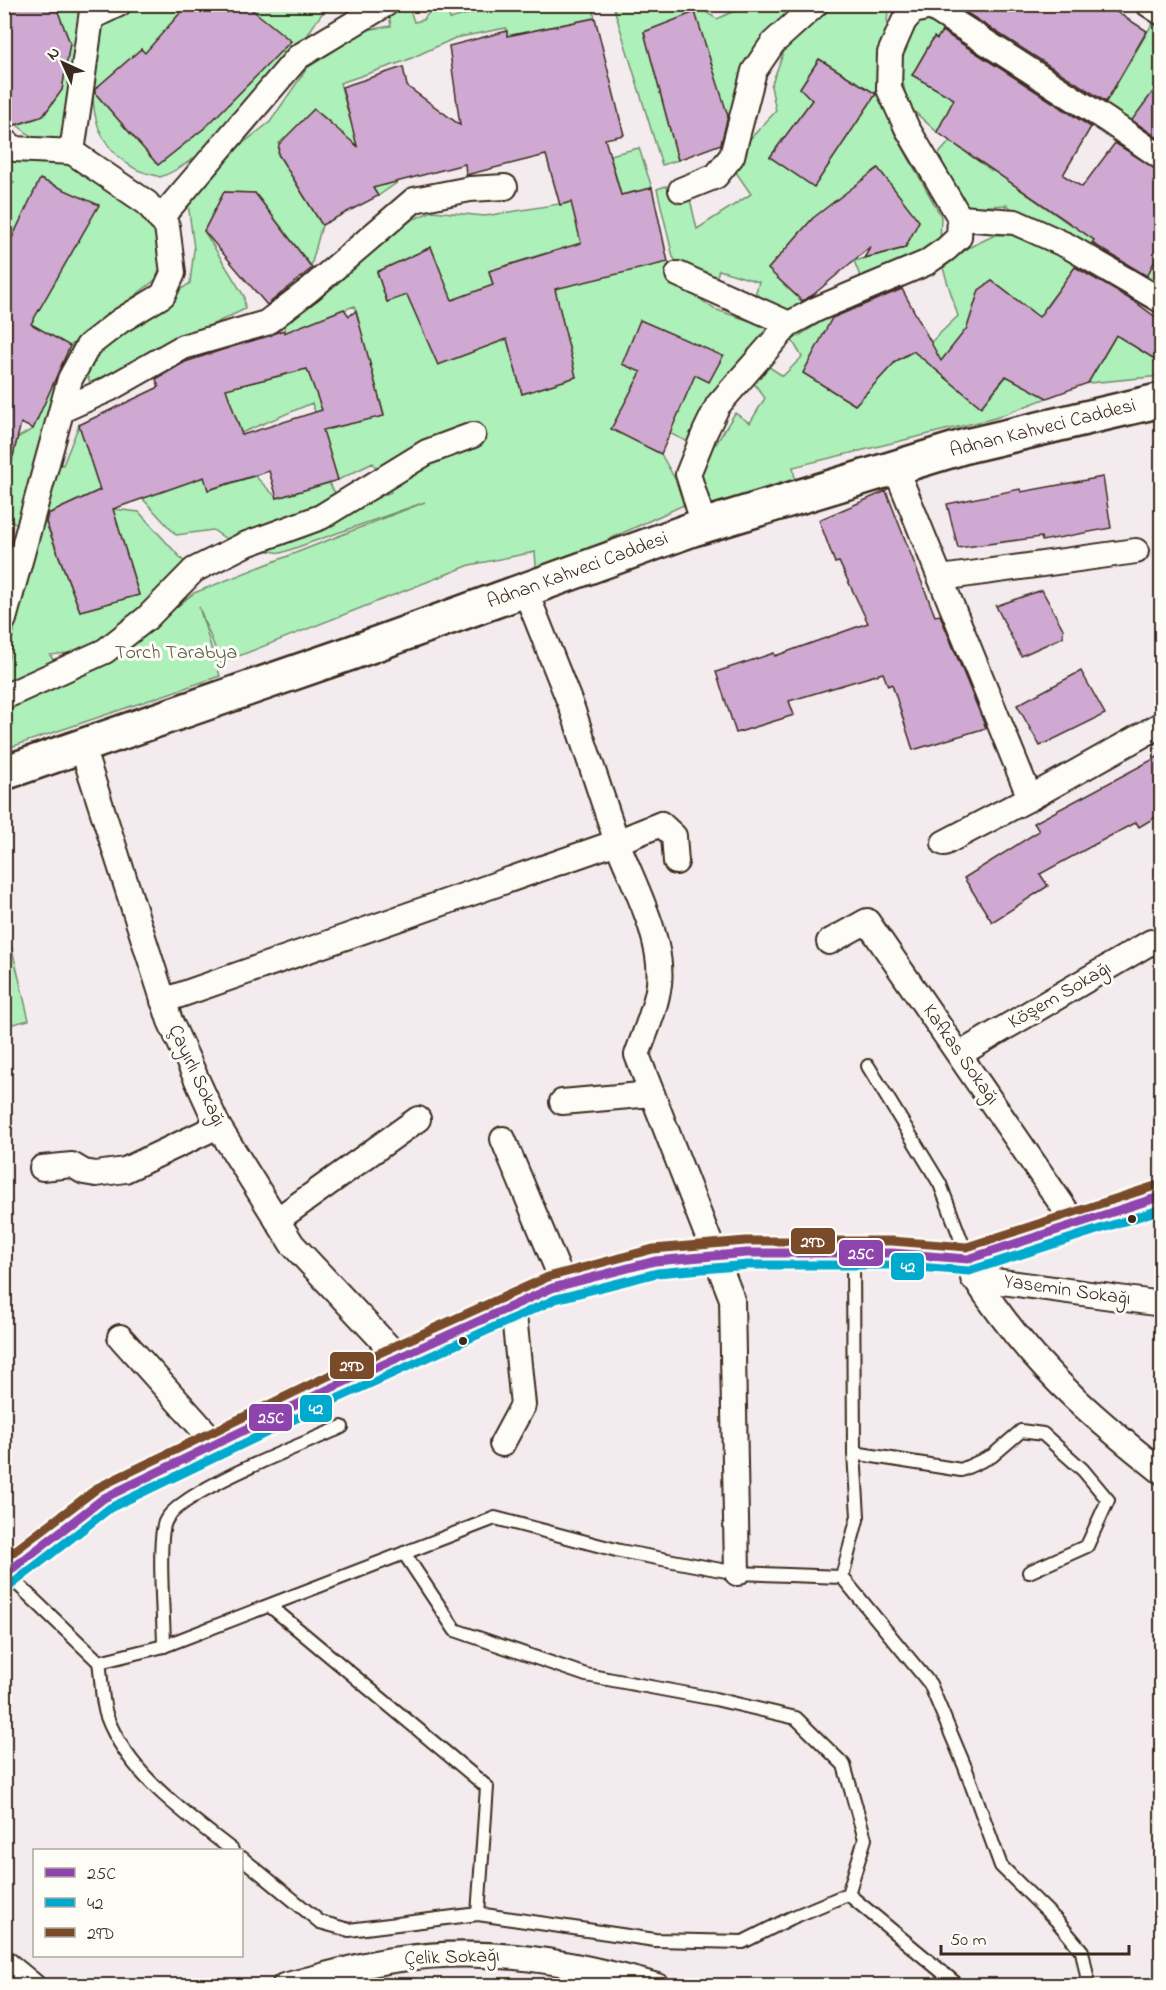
<svg xmlns="http://www.w3.org/2000/svg" width="1166" height="1990" font-family="'Indie Flower',sans-serif">
<rect width="100%" height="100%" fill="#f4ebef"/>
<filter id="ink" filterUnits="userSpaceOnUse"><feTurbulence type="fractalNoise" baseFrequency=".0167" numOctaves="2"/><feDisplacementMap in="SourceGraphic" scale="12" xChannelSelector="R" yChannelSelector="G"/><feConvolveMatrix kernelMatrix="1 2 1 2 8 2 1 2 1" color-interpolation-filters="sRGB"/></filter>
<g filter="url(#ink)">
<!-- green -->
<g fill="#adf0ba" stroke="#748d6c" stroke-width="1.5" fill-rule="evenodd">
<path d="M55,5H91L70,142L36,140L17,125L43,116L62,90L70,43Z"/>
<path d="M108,5H330C305,30 296,63 275,90C259,111 184,170 160,177C152,174 141,173 134,168C83,139 90,85 100,36C102,25 107,16 108,5ZM141,49L207,126L158,165L93,91Z"/>
<path d="M387,5H411L409,7L414,22L423,20L434,6L447,8L450,19L498,5H592L595,18L535,30L525,160L506,28L455,38L405,61L340,83L350,119L364,109L398,182L378,196L330,122L314,109L278,154L322,225L311,266L255,193L224,192L204,231L244,296L245,309L90,383L86,371L106,341L190,283L194,249L187,195L194,182L270,122L307,68L366,30L391,26Z"/>
<path d="M613,5H694L717,19L747,5H810L770,49L734,138L695,13L644,32L678,160L662,165Z"/>
<path d="M828,5H886L888,8L883,94L894,132L941,216L940,246L860,276L854,261L905,248L919,221L813,218L768,269L804,303L796,312L752,305L759,282L719,270L711,293L692,286L673,257L657,189L666,186L674,199L689,195L697,229L751,194L733,168L750,139L776,111L771,86L785,49L809,28ZM819,59L876,94L814,187L770,157L812,100L800,88Z"/>
<path d="M925,16L939,20L1052,99L1029,130L1046,143L1018,188L1069,224L1124,148L1144,165L1092,246L1047,305L1013,368L1031,311L992,281L979,290L967,328L935,369L981,407L1007,376L1047,398L995,418L793,467L797,491L754,507L688,503L614,537L537,578L535,552L470,565L221,663L199,607L220,676L5,749V661L8,660L35,530L5,519V498L17,438L33,429L69,346L5,309V190L14,183L5,172L4,135L148,194L168,270L70,346L79,349L42,457L63,465L79,425L100,490L43,516L80,611L139,595L113,509L139,512L186,564L93,650L50,655L63,675L112,659L194,593L425,502L281,553L235,545L213,530L176,535L142,498L204,476L209,490L255,476L277,498L329,483L340,501L353,509L391,492L373,463L338,480L312,403L241,433L212,351L227,347L237,386L293,373L284,324L403,224L432,211L485,216L571,202L668,262L685,288L714,309L768,327L700,427L716,444L735,413L750,423L765,398L753,382L766,365L783,376L802,357L792,340L835,313L803,373L855,405L896,361L931,342L958,316L943,268L968,248L995,235L1044,234L1007,205L959,208L937,156L950,141L992,171L997,161L934,37L912,75L954,99L937,132L907,105L900,64L902,41ZM431,247L444,281L387,302L377,272ZM546,253L576,377L522,394L489,271ZM354,306L384,415L330,429L292,330ZM723,356L695,375L669,433L690,443V475L675,479L661,454L612,429L641,372L623,364Z"/>
<path d="M1154,21L1161,27V81L1127,128L1101,110Z"/>
<path d="M639,148L652,188L621,195L610,155Z"/>
<path d="M1161,248V299L1142,284Z"/>
<path d="M1116,335L1161,363V376L1088,383Z"/>
<path d="M5,920L29,1020L5,1026H4Z"/>
</g>
<!-- building -->
<g fill="#cfa9d1" stroke="#3b2a1e" stroke-width="1.5" fill-rule="evenodd">
<path d="M4,4H55L70,43L62,90L43,116L9,127L4,126Z"/>
<path d="M188,4H245L291,41L207,126L158,165L95,93V89L141,49L145,53Z"/>
<path d="M961,4H1104L1147,31L1106,102L959,8Z"/>
<path d="M695,12L728,116L721,144L678,160L644,32Z"/>
<path d="M595,18L624,135L605,139L621,195L652,188L668,262L555,289L576,377L522,394L507,339L438,365L407,295L387,302L377,272L431,247L452,300L493,285L489,271L581,243L571,202L560,205L546,155L466,175L465,164L373,188L378,196L322,225L278,154L279,144L314,109L357,146L342,87L403,67L407,86L460,125L449,46L507,31V36Z"/>
<path d="M942,31L1091,127L1063,175L1082,187L1115,143L1161,172V248L1147,276L1092,243L1094,240L937,132L954,99L912,75L934,37L937,39Z"/>
<path d="M819,59L876,94L814,187L770,157L812,100L800,88Z"/>
<path d="M1161,81V140L1132,120Z"/>
<path d="M878,168L919,221L905,248L864,258L871,246L813,295L802,301L768,269L813,218Z"/>
<path d="M40,179L99,205L31,324L70,346L33,429L21,423L13,456L4,455V255Z"/>
<path d="M224,192L255,193L312,268L267,305L204,231Z"/>
<path d="M1075,267L1135,302L1161,321V363L1116,335L1088,383L1047,398L1006,376L981,407L913,351L896,361L855,405L803,373L832,318L902,289L941,361L967,328L979,290L992,281L1039,317Z"/>
<path d="M344,309L349,316L356,311L384,416L323,430L338,480L277,498L269,471L208,490L204,477L113,509L139,595L80,611L46,522L48,514L100,490L79,425L159,387L156,379L185,362L284,330V333ZM307,369L322,410L242,435L226,389Z"/>
<path d="M640,320L723,356L709,382L695,375L661,454L611,429L641,372L622,364Z"/>
<path d="M1103,477L1111,528L1042,541L1041,537L958,548L947,504L1020,489L1021,492Z"/>
<path d="M886,491L935,616L940,615L986,728L913,750L892,684L888,686L883,673L789,701L794,715L736,733L716,672L774,653L775,656L868,623L839,562L835,563L819,520Z"/>
<path d="M1042,590L1063,629V637L1021,656L996,606Z"/>
<path d="M1081,671L1105,714L1040,746L1017,705Z"/>
<path d="M1161,755V814L1139,827L1136,822L1040,874L1048,886L992,922L964,878L1039,831L1034,823Z"/>
</g>
<g fill="none" stroke-linecap="round" stroke-linejoin="round">
<!-- service casing -->
<g stroke="#3b2a1e" stroke-width="16">
<g id="service">
<path d="M868,1066L940,1184L968,1258"/>
<path d="M854,1453L961,1470L992,1456L1021,1431L1043,1434L1083,1470L1108,1500L1087,1546L1029,1572"/>
<path d="M404,1553L455,1630L586,1675L715,1699L796,1718L844,1765L865,1839L848,1894"/>
<path d="M7,1574L99,1662L164,1646L495,1518L620,1551L737,1573L842,1577L858,1516L854,1453L853,1253"/>
<path d="M842,1577L930,1684L965,1767L1001,1866L1056,1920L1082,1951L1087,1976L1086,1986"/>
<path d="M270,1606L487,1787L478,1914"/>
<path d="M164,1646C164,1621 157,1542 165,1522C178,1491 307,1443 342,1427"/>
<path d="M99,1662C102,1679 101,1701 107,1717C129,1775 185,1813 232,1850"/>
<path d="M242,1858L320,1922L349,1930L478,1914L655,1940L743,1942L791,1918L848,1894"/>
<path d="M848,1894L959,1986"/>
</g>
</g>
<!-- minor casing -->
<g stroke="#3b2a1e" stroke-width="28">
<g id="minor">
<path d="M1148,4L1162,13"/>
<path d="M92,17L119,4"/>
<path d="M4,140L15,149L72,152"/>
<path d="M681,190L716,176L732,156L754,71L773,43L816,4"/>
<path d="M960,218L1015,222L1068,246L1162,301"/>
<path d="M160,219L298,57L386,4"/>
<path d="M678,274L789,324"/>
<path d="M62,410L109,389L183,347L266,323L309,290L414,200L470,189L505,187"/>
<path d="M895,467L1030,798L1162,724"/>
<path d="M704,525L688,474L705,432L718,405L789,324L817,309L926,263L946,249L959,237L960,218L907,128L889,89L890,53L904,21L913,11L931,7L1107,120L1162,158"/>
<path d="M941,578L1136,551"/>
<path d="M4,619L70,379L88,346L120,321L163,295L173,273L167,226L160,219L147,203L72,152L93,4"/>
<path d="M4,697L105,651L147,618L194,570L244,545L321,517L427,452L473,435"/>
<path d="M82,747L170,1021L218,1126L292,1244L398,1357"/>
<path d="M944,843L1030,798"/>
<path d="M676,862L674,836L661,824L617,842C633,884 664,939 659,984C656,1008 645,1032 637,1055L732,1299L737,1573"/>
<path d="M829,942L867,921L1076,1225"/>
<path d="M163,1001L617,842L572,708L525,590"/>
<path d="M960,1054L1151,942L1162,945"/>
<path d="M562,1102L652,1094"/>
<path d="M503,1139L564,1285"/>
<path d="M42,1168L72,1165L84,1172L96,1174L125,1170L218,1126"/>
<path d="M277,1220L418,1119"/>
<path d="M968,1259C974,1281 987,1296 1000,1314C1046,1377 1101,1424 1162,1472"/>
<path d="M973,1278L1162,1304"/>
<path d="M120,1337L216,1444"/>
<path d="M502,1444L523,1405L513,1305"/>
<path d="M4,1962L33,1986"/>
<path d="M284,1986C322,1976 361,1964 400,1959C487,1946 573,1962 657,1986"/>
</g>
</g>
<!-- tertiary casing -->
<g stroke="#3b2a1e" stroke-width="34">
<path id="tertiary" d="M4,1575L104,1498L329,1389L552,1288L655,1261L747,1253H892L968,1259L1162,1196"/>
</g>
<!-- secondary casing -->
<g stroke="#3b2a1e" stroke-width="38">
<path id="secondary" d="M4,773L351,653L693,529L966,446L1162,400"/>
</g>
<!-- service -->
<use href="#service" stroke="#fdfcf7" stroke-width="12"/>
<!-- minor -->
<use href="#minor" stroke="#fdfcf7" stroke-width="24"/>
<!-- tertiary -->
<use href="#tertiary" stroke="#fdfcf7" stroke-width="30"/>
<!-- secondary -->
<use href="#secondary" stroke="#fdfcf7" stroke-width="33"/>
<!-- bus-1 casing -->
<g stroke="#fdfcf7" stroke-width="14">
<path id="bus-1" d="M4,1575L104,1498L329,1389L552,1288L655,1261L747,1253H892L968,1259L1162,1196"/>
</g>
<!-- bus-2 casing -->
<g stroke="#fdfcf7" stroke-width="14">
<path id="bus-2" d="M11,1585L110,1508L334,1400L556,1299L657,1273L748,1265H892L969,1271L1162,1209"/>
</g>
<!-- bus-3 casing -->
<g stroke="#fdfcf7" stroke-width="14">
<path id="bus-3" d="M4,1559L99,1487L324,1378L548,1277L653,1249L746,1241H892L967,1247L1158,1185"/>
</g>
<!-- bus-1 -->
<use href="#bus-1" stroke="#8e44ad" stroke-width="9"/>
<!-- bus-2 -->
<use href="#bus-2" stroke="#00a9ce" stroke-width="9"/>
<!-- bus-3 -->
<use href="#bus-3" stroke="#7a4b2a" stroke-width="9"/>
</g>
</g>
<!-- markers -->
<g fill="#3b2a1e" stroke="#fdfcf7" stroke-width="2">
<circle cx="1132" cy="1219" r="5"/>
<circle cx="463" cy="1341" r="5"/>
</g>
<g text-anchor="middle" dominant-baseline="central" stroke-width="6" stroke-linejoin="round" paint-order="stroke">
<!-- street labels -->
<g font-size="20" fill="#3b2a1e" stroke="#fdfcf7">
<text transform="translate(1043 429) rotate(-14)">Adnan Kahveci Caddesi</text>
<text transform="translate(578 571) rotate(-20)">Adnan Kahveci Caddesi</text>
<text transform="translate(1060 996) rotate(-30)">Köşem Sokağı</text>
<text transform="translate(960 1055) rotate(55)">Kafkas Sokağı</text>
<text transform="translate(196 1076) rotate(65)">Çayırlı Sokağı</text>
<text transform="translate(1067 1291) rotate(8)">Yasemin Sokağı</text>
<text transform="translate(452 1958) rotate(-2)">Çelik Sokağı</text>
</g>
<!-- park labels -->
<g font-size="20" fill="#585c45" stroke="#fdfcf7">
<text x="176" y="653">Torch Tarabya</text>
</g>
</g>
<g stroke="#fdfcf7" stroke-width="2">
<rect x="790" y="1227" width="46" height="28" rx="6" fill="#7a4b2a"/>
<rect x="838" y="1239" width="46" height="28" rx="6" fill="#8e44ad"/>
<rect x="890" y="1252" width="35" height="29" rx="6" fill="#00a9ce"/>
<rect x="329" y="1351" width="46" height="29" rx="6" fill="#7a4b2a"/>
<rect x="299" y="1394" width="34" height="29" rx="6" fill="#00a9ce"/>
<rect x="248" y="1403" width="45" height="29" rx="6" fill="#8e44ad"/>
</g>
<g font-size="16" text-anchor="middle" font-weight="bold" fill="#fff">
<text x="813" y="1247">29D</text>
<text x="861" y="1259">25C</text>
<text x="908" y="1272">42</text>
<text x="352" y="1371">29D</text>
<text x="316" y="1414">42</text>
<text x="271" y="1423">25C</text>
</g>
<!-- margin -->
<rect width="1166" height="1990" fill="none" stroke="#fdfcf7" stroke-width="24"/>
<rect x="12" y="12" width="1142" height="1966" fill="none" stroke="#3b2a1e" stroke-width="2" filter="url(#ink)"/>
<!-- legend -->
<rect x="33" y="1849" width="210" height="108" fill="#fdfcf7" stroke="#afa8a0" stroke-width="1.5"/>
<rect x="45" y="1868" width="30" height="9" fill="#8e44ad" stroke="#afa8a0" stroke-width="1.5"/>
<text x="87" y="1879" font-size="18" fill="#3b2a1e">25C</text>
<rect x="45" y="1898" width="30" height="9" fill="#00a9ce" stroke="#afa8a0" stroke-width="1.5"/>
<text x="87" y="1909" font-size="18" fill="#3b2a1e">42</text>
<rect x="45" y="1928" width="30" height="9" fill="#7a4b2a" stroke="#afa8a0" stroke-width="1.5"/>
<text x="87" y="1939" font-size="18" fill="#3b2a1e">29D</text>
<!-- north arrow -->
<g transform="translate(63 63) rotate(315)" stroke="#fdfcf7" stroke-width="4.5" paint-order="stroke">
<path d="M0-4.5L10 22L0 15L-10 22Z" fill="#3b2a1e"/>
<text y="-9" font-size="16" font-weight="bold" text-anchor="middle" fill="#3b2a1e">N</text>
</g>
<!-- scale -->
<path d="M941 1945v9h188v-9" fill="none" stroke="#3b2a1e" stroke-width="3"/>
<text x="950" y="1945" font-size="18" fill="#3b2a1e" stroke="#fdfcf7" stroke-width="4.5" paint-order="stroke">50 m</text>
</svg>
